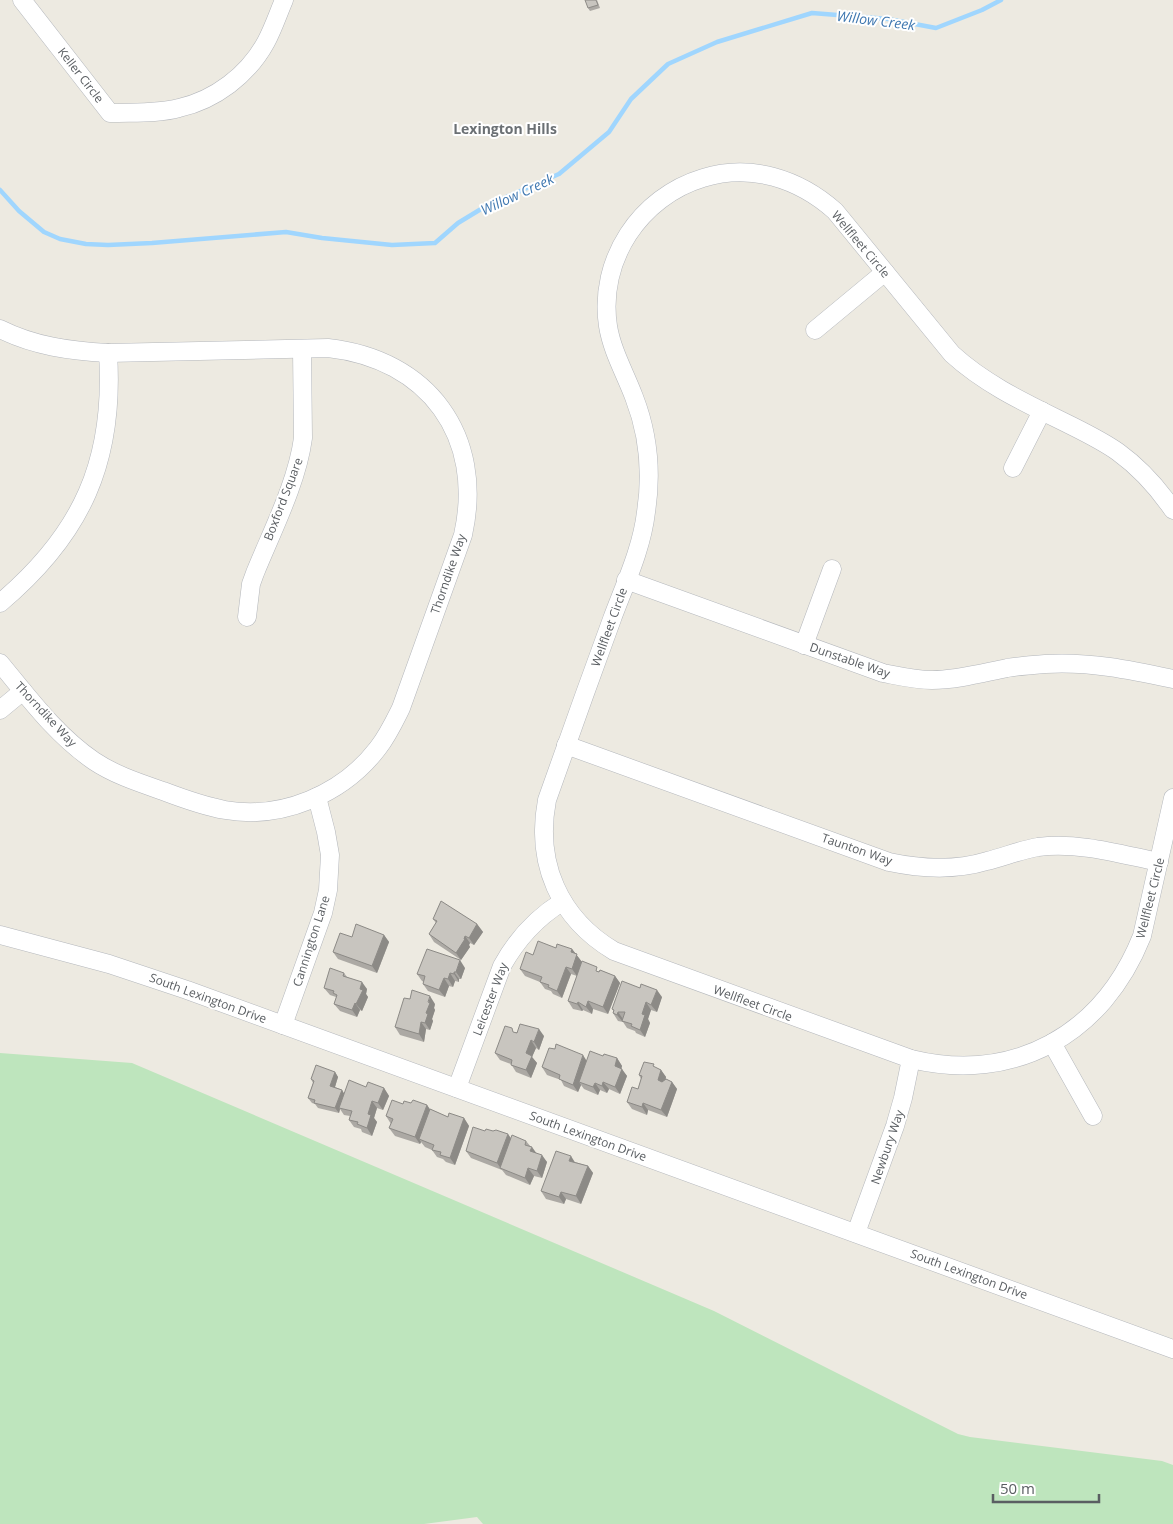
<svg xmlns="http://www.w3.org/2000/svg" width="1173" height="1524" font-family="'Open Sans',sans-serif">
<rect width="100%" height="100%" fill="#edeae1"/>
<!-- green -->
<path fill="#bee5bd" d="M0,1053L132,1063L714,1311L958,1434L970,1437L1162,1461L1173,1465V1524H483L477,1517L424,1524H0Z"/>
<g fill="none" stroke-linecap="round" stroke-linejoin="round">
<!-- stream -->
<path stroke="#a0d6fe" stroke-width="4.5" d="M0,190L19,211L44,232L60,239L86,244L108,245L152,243L286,232L322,238L392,245L435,243L458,223L486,206L559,174L609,132L631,99L668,64L717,42L812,13L888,19L936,28L982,10L1001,0"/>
<!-- minor casing -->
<g stroke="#b4b7bc" stroke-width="19">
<g id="minor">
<path d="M22,0L110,113C133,112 157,114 179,108C215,100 248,75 266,42C273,29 278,14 284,0"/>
<path d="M0,329C34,346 70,351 108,353L328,348C428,359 485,436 463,535L401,708C394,722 388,735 378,748C343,794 282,820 225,810C203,806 184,799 163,791C140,783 115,775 94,761C56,735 29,698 0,663"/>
<path d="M815,330L885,272"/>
<path d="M1013,468L1042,411"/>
<path d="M1173,510C1158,488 1140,468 1118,452C1104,442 1088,434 1072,426C1030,405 987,386 952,354L835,211C799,179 751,163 703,178C640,197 598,260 608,326C612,351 625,373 634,397C648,433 652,473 646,512C642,548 625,584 612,619C590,679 568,740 547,800C535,863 559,918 614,951L911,1059C1015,1084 1103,1034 1142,936L1173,798"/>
<path d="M626,580L883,673C899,676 915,680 932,680C957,680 982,673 1007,668C1019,666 1032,665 1045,664C1088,661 1131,670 1173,679"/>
<path d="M0,603C82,534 115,461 108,353"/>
<path d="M247,617L251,584L255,573C272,531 297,483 303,438L302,349"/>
<path d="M804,645L832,569"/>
<path d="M0,710L23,691"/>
<path d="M566,745L889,862C922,869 954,871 987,861C1004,857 1020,850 1038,847C1080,842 1119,854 1159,862"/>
<path d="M0,935L109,964L187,990L1173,1349"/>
<path d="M283,1025L323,913L328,890L330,855L326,832L317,797"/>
<path d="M1052,1043L1093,1116"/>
<path d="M457,1088L502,966C517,939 536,918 562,902"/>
<path d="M856,1233L895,1126L903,1098L911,1059"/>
</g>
</g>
<!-- minor -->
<use href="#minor" stroke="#fff" stroke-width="18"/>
</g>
<!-- wall -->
<g fill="#aca9a4">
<path d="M597,0L600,8L590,11L588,8Z"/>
<path d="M433,919L477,924L483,932L474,945L470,943L469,945L470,947L461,960L434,942L429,934L436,923Z"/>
<path d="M384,935L389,942L377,973L338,959L333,952L352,937Z"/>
<path d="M556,948L572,949L582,962L577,976L571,974L562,998L553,994L551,991L545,989L540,982L525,976L520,969Z"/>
<path d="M465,968L461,979H459V982L455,981L453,987L449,986L445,997L428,991L423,984L424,982L422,981L417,974Z"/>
<path d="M600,970L615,976L620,983L608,1014L593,1009L592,1014L583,1010L582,1011L573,1009L568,1001Z"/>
<path d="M344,973L347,977L367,989L366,994L368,997L362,1011L360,1010L357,1017L340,1011L334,1004L336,998V997L330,995L324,988Z"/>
<path d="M662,997L657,1012L651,1010L648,1019L650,1023L645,1037L636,1033L635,1031L627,1028L623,1022L618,1021L613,1013L614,1011L612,1009Z"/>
<path d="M435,1004L434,1008L435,1010L432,1019L433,1021L430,1030L426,1029L424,1042L400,1035L395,1027Z"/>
<path d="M515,1032L544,1036L539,1050L536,1048L532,1057L537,1063L531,1078L516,1072L511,1064L500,1060L495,1053Z"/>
<path d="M603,1056L617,1058L622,1066L621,1069L627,1076L620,1094L609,1089L607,1093L600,1090L598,1095L584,1089L581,1085L578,1092L564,1086L561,1080L547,1075L542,1067L587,1061Z"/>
<path d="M656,1068L661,1070L666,1077V1079L672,1082L677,1089L667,1117L648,1110L647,1115L632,1109L627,1102L638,1089L641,1079L639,1075Z"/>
<path d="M335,1072L338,1077L335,1087L342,1090L344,1094L366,1087L384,1088L389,1096L383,1110L377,1108L374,1118L377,1122L372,1136L362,1132L361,1129L354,1127L349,1120L350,1116L344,1115L340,1109L339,1113L318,1108L315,1104L312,1103L308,1098L313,1083L311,1079Z"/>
<path d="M411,1103L427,1105L430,1109L448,1117L464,1118L469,1126L455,1165L446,1162L443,1159L437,1157L432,1150L425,1147L421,1142L420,1144L395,1136L389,1128L391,1124L386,1116L403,1104Z"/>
<path d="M485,1131L511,1139L526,1141L536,1153L547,1162L542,1178L534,1176L530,1185L506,1175L502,1170L471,1158L466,1151Z"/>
<path d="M575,1162L588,1166L593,1173L581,1204L566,1199L564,1204L546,1199L541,1191Z"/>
</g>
<!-- shaded-wall -->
<g fill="#8c8a86">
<path d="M477,924L483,932L474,945L469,938Z"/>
<path d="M384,935L389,942L377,973L372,966Z"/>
<path d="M465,936L470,943L469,945L470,947L461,960L456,953Z"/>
<path d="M572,949L582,962L577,976L572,969L571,952Z"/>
<path d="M460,960L465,968L461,979L456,972Z"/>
<path d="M566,967L571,974L562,998L557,991Z"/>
<path d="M454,972L459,979V982L454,974Z"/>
<path d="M450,973L455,981L453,987L448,979Z"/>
<path d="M615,976L620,983L608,1014L603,1007Z"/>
<path d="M444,978L449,986L445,997L439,990Z"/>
<path d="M362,982L367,989L366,994L368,997L362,1011L356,1004Z"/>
<path d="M657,990L662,997L657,1012L651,1005Z"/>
<path d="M430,996L435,1004L434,1008L435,1010L432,1019L433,1021L430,1030L425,1023L426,1013Z"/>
<path d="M588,1001L593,1009L592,1014L586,1007Z"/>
<path d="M578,1002L583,1010L582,1011L577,1004Z"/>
<path d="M646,1002L651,1010L648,1019L650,1023L645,1037L640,1030L642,1014Z"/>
<path d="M355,1003L360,1010L357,1017L352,1010Z"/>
<path d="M618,1012L623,1019V1022L617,1015Z"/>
<path d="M421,1022L426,1029L424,1042L419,1034Z"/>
<path d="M539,1029L544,1036L539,1050L534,1042Z"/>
<path d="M531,1040L536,1048L532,1057L537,1063L531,1078L526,1070V1053Z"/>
<path d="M583,1055L588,1063L579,1082L581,1085L578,1092L573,1085Z"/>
<path d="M617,1058L622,1066L620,1073L622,1069L627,1076L620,1094L615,1087V1066Z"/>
<path d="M661,1070L666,1077L663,1087L658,1080Z"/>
<path d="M335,1072L338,1077L334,1090L330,1086Z"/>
<path d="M603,1082L609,1089L607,1093L602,1086Z"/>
<path d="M672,1082L677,1089L667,1117L661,1110Z"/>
<path d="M595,1083L600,1090L598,1095L593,1087Z"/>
<path d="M384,1088L389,1096L383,1110L378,1103Z"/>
<path d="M342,1090L345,1095L339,1108L340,1109L339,1113L335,1108Z"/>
<path d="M372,1101L377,1108L374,1118L377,1122L372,1136L367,1128L368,1114Z"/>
<path d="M643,1103L648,1110L647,1115L642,1107Z"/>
<path d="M427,1105L432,1113L419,1139L421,1142L420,1144L415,1137Z"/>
<path d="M464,1118L469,1126L455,1165L450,1158Z"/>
<path d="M508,1134L513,1141L500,1168L502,1170L497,1163Z"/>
<path d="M532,1147L537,1154L530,1151Z"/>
<path d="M542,1155L547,1162L542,1178L537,1171Z"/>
<path d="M571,1156L576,1164L569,1161Z"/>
<path d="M588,1166L593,1173L581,1204L576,1196Z"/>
<path d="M528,1168L534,1176L530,1185L525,1178Z"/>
<path d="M561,1192L566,1199L564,1204L559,1197Z"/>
</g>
<!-- building -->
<g fill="#c8c5bf" stroke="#8c8a86">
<path d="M585,0H596L598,5L588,8Z"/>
<path d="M441,901L477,924L469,938L465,936L464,939H465L456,953L429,934L437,921L433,919Z"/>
<path d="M356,924L384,935L372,966L333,952L340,933L352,937Z"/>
<path d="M538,941L556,948L557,944L572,949L571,952L577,954L572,969L566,967L557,991L548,987L549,985L540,982L542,977L520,969L526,952L533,955Z"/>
<path d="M427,949L460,960L456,972H454V974L450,973L448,979L444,978L439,990L423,984L425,976L417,974Z"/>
<path d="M582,961L597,967L596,971L599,972L600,970L615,976L603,1007L588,1001L586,1007L578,1002L577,1004L568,1001Z"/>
<path d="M330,968L344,973L343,976L362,982L360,989L363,990L356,1004L355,1003L352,1010L334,1004L337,995L333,993L334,991L324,988Z"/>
<path d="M622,981L640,988L641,984L657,990L651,1005L646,1002L642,1014L645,1015L640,1030L631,1026L632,1024L622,1021L625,1012H618L617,1015L613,1013L614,1010L612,1009Z"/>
<path d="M412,990L430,996L428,1002L430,1003L426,1013L428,1014L425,1023L421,1022L419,1034L395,1027L404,998L410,999Z"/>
<path d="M520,1024L539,1029L534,1042L531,1040L526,1053L532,1056L526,1070L511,1065L512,1060L495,1053L505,1026L512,1028L513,1032L517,1033Z"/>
<path d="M556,1044L583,1055L573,1085L559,1079L560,1075L542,1067L549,1048L555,1049Z"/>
<path d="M590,1051L603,1056L604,1054L617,1058L615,1066L622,1069L615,1087L603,1082L602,1086L595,1083L593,1087L579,1082Z"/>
<path d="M644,1062L654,1064L653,1066L661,1070L658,1080L662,1082L666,1079L672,1082L661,1110L643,1103L642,1107L627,1102L632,1087L638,1089L642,1076L639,1075Z"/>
<path d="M316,1065L335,1072L330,1086L342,1090L335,1108L314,1103L315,1100L308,1098L314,1081L311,1079Z"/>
<path d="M349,1080L366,1087L368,1082L384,1088L378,1103L372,1101L368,1114L371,1115L367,1128L357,1124L358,1122L349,1120L352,1111L339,1108Z"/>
<path d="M392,1100L403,1104L404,1101L411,1103L413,1100L427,1105L415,1137L389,1128L393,1119L386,1116Z"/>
<path d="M430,1109L448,1117L449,1113L464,1118L450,1158L440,1155L441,1152L432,1150L434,1145L419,1139Z"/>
<path d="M473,1127L485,1131L486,1129L493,1131L496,1130L508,1134L497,1163L466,1151Z"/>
<path d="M512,1135L526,1141L525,1145L532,1147L530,1151L542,1155L537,1171L528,1168L525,1178L500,1168Z"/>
<path d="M556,1151L571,1156L569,1161L588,1166L576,1196L561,1192L559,1197L541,1191Z"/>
</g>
<g text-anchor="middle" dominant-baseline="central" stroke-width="4" stroke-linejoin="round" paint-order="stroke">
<!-- street labels -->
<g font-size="12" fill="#5a5e62" stroke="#fff">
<text transform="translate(81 75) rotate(52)">Keller Circle</text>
<text transform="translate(861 244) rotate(50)">Wellfleet Circle</text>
<text transform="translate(283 499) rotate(-69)">Boxford Square</text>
<text transform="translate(448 574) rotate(-71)">Thorndike Way</text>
<text transform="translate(609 627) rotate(-70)">Wellfleet Circle</text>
<text transform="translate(850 660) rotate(19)">Dunstable Way</text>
<text transform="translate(46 714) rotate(47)">Thorndike Way</text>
<text transform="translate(857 849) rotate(19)">Taunton Way</text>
<text transform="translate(1150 898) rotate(-76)">Wellfleet Circle</text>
<text transform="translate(311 941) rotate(-72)">Cannington Lane</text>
<text transform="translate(208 998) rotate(20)">South Lexington Drive</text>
<text transform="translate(490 999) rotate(-69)">Leicester Way</text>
<text transform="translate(753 1003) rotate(20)">Wellfleet Circle</text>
<text transform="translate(588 1136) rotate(20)">South Lexington Drive</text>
<text transform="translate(887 1147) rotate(-71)">Newbury Way</text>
<text transform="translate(969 1274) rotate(20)">South Lexington Drive</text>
</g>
<!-- water labels -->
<g font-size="14" font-style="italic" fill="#3e77b0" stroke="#fff">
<text transform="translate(876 20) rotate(7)">Willow Creek</text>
<text transform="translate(517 194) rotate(-25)">Willow Creek</text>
</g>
<!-- neighbourhood labels -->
<g font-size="14" font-weight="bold" fill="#6b7074" stroke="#fff">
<text x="505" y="128">Lexington Hills</text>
</g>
</g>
<!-- scale -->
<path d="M993 1494v8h106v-8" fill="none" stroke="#5a5e62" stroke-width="2.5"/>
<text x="1000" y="1494" font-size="15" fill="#5a5e62" stroke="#ffffff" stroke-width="4" paint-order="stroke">50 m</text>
</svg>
